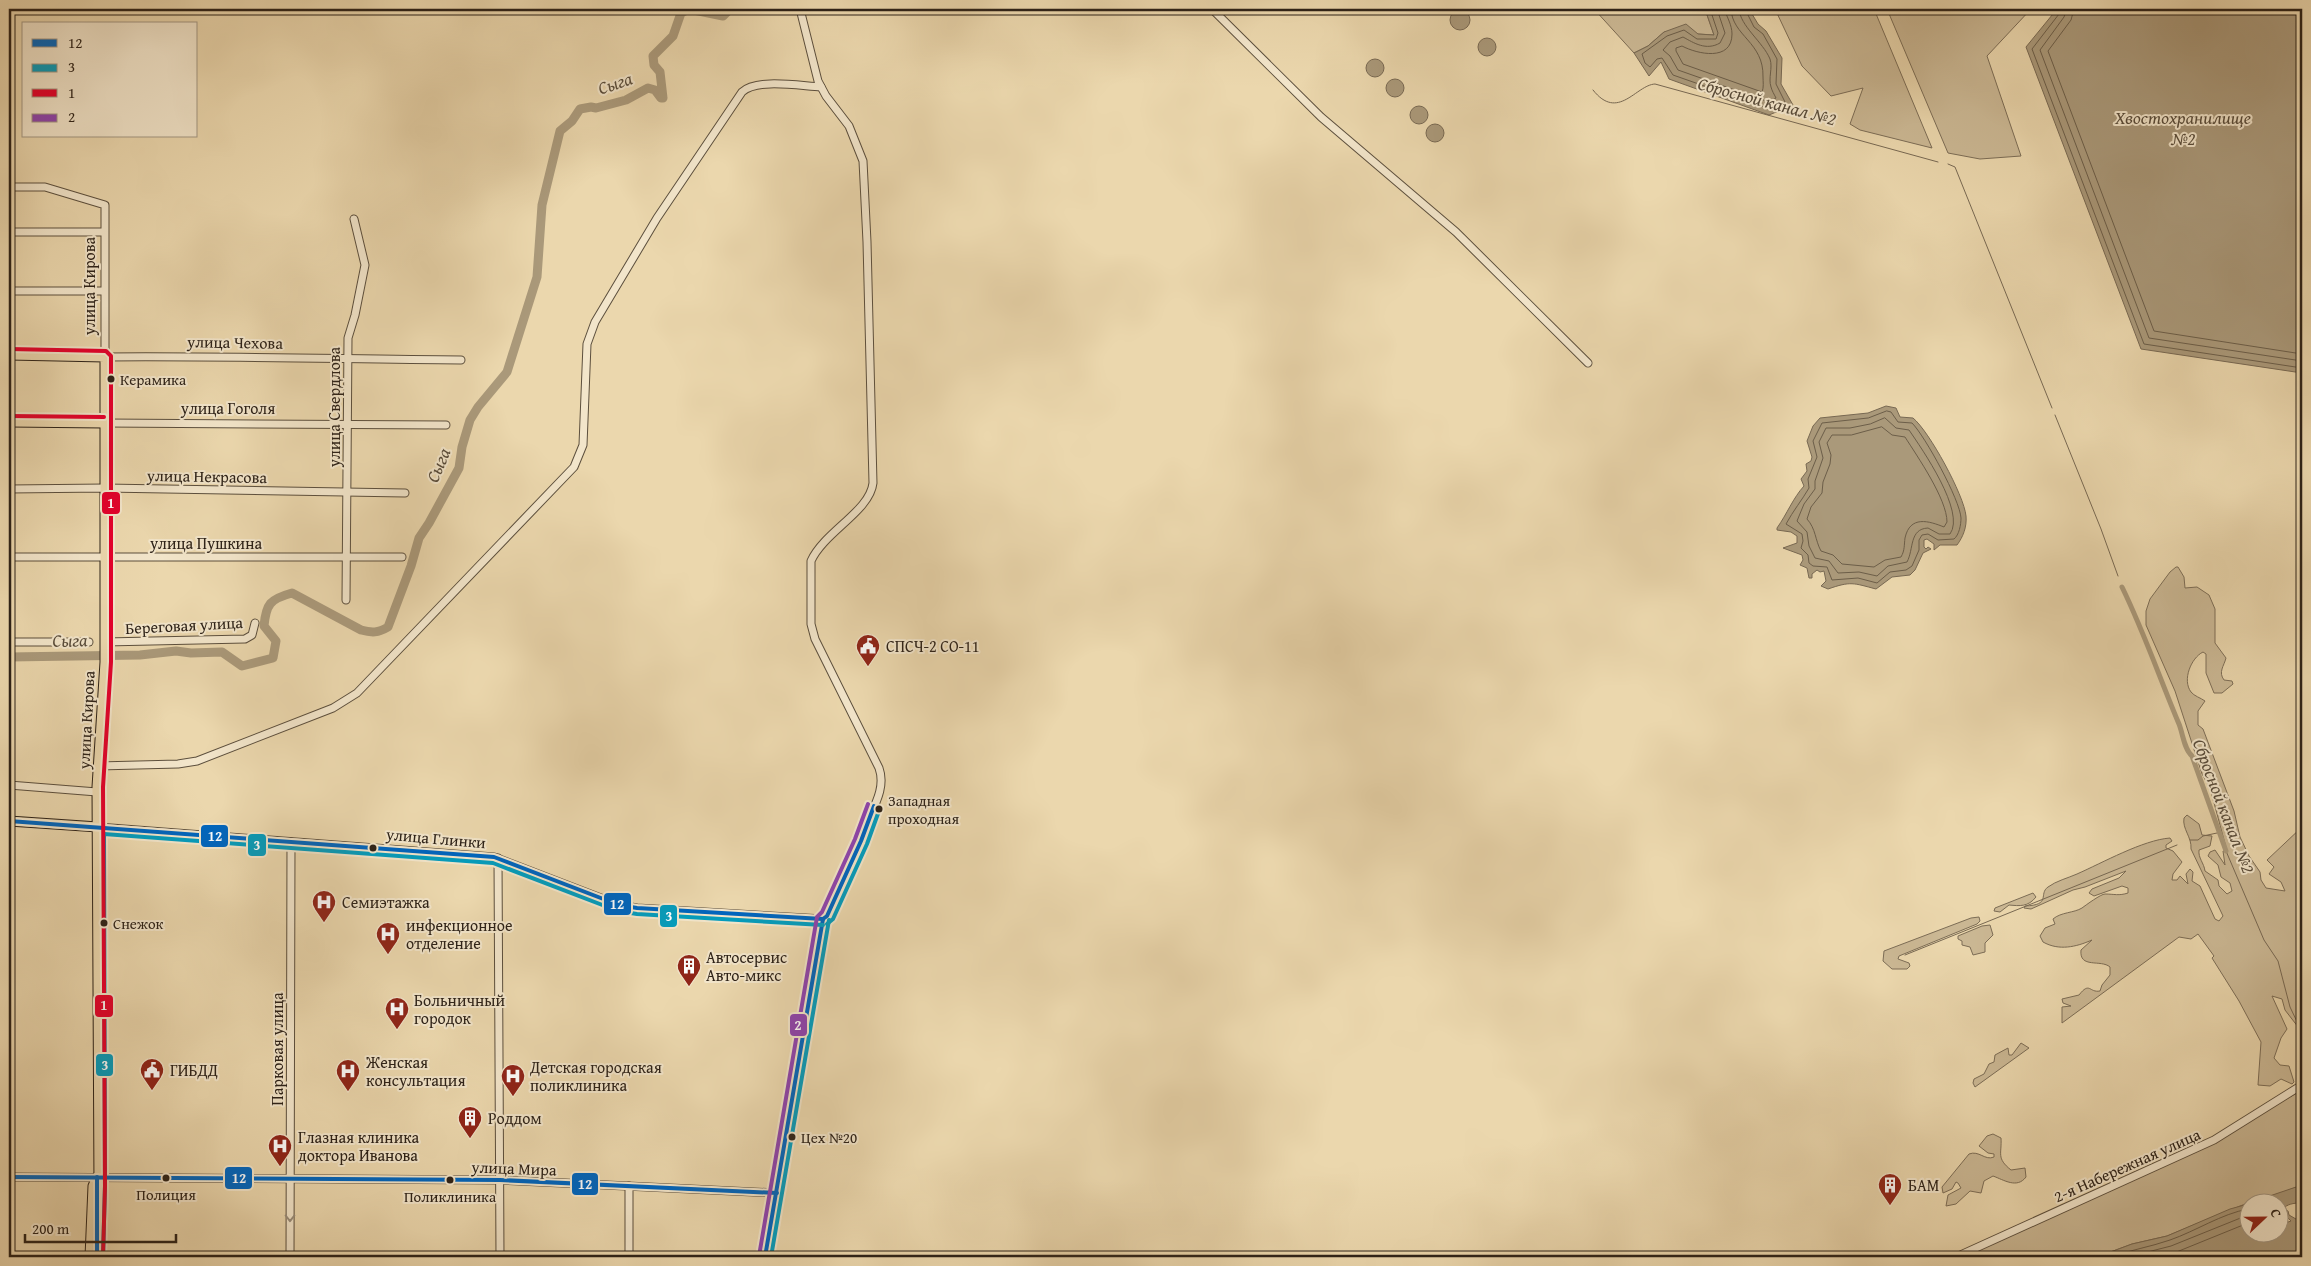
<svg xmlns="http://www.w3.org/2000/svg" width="2311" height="1266" font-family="'Gentium Book Plus',serif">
<rect width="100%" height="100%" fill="#ebd7ad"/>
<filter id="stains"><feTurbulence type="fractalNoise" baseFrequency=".004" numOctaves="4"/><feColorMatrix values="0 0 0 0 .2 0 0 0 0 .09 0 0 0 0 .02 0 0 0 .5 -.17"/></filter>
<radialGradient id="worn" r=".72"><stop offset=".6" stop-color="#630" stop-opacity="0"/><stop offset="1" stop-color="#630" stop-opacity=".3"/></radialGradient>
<!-- green -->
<g fill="#cbb894" stroke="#7c6d56">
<path d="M1594,9H1705L1714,35L1664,32L1648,46L1634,53Z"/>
<path d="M1775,9H1874L1932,148L1860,130L1850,124L1863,88L1831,96L1802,66Z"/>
<path d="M1887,9H2031L1987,56L2021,156L1980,159L1948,153Z"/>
<path d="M2176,567H2178L2184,577L2185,588L2197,587L2209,595L2215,609V643L2226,658C2224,666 2218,672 2224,680L2232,681L2233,684L2222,693H2214L2206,673V654L2203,652C2191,658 2182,680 2191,692C2194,696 2201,698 2205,701L2198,711V725L2203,729L2234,811L2240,837L2249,856L2260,872L2261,880L2266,888L2285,891L2281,882L2269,874L2274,867L2267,860L2302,827V1032L2285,1010L2282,999L2272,996L2287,1029L2281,1038L2274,1058L2280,1065L2289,1066L2294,1082L2292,1084L2281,1079L2270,1086L2258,1085L2261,1042L2239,1001L2212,958L2214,956L2198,934L2191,939L2179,937L2062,1023V1007L2071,1006L2063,1003L2062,999L2079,995C2090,981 2089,993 2100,991L2102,985L2110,975V967C2101,959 2079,969 2081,950L2092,940C2076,947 2059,951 2043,942L2040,936L2045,928L2055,924L2053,919C2061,912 2074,913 2082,908C2086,905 2101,894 2105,894C2114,894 2119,896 2128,893V888L2122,886L2094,896L2089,893L2092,889L2119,878L2126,871L2085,887L2073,890L2031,909L2024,908L2025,906C2052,905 2038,894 2048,887C2056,881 2068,878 2077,874C2102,863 2143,840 2170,838L2172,841L2166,845V848L2173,851L2182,862L2173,874L2172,880H2177L2180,876L2188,884L2186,874L2190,869L2193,872L2192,881L2200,886L2215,919L2219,921L2223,916L2191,849C2192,837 2182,829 2184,818L2187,815L2199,824L2202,835L2212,836L2210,846L2199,850C2198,858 2204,863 2205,871L2218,880L2219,886L2227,894L2232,891L2230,883L2221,877L2218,865L2208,856L2210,852L2215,850L2225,865L2223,851H2227L2210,788L2202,774L2175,691L2146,625V611L2150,599L2170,572Z"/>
<path d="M2033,893L2036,897C2028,907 2020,906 2009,905L2000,912L1994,911L1995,908Z"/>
<path d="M1979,917L1980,921L1977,924L1899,956L1898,959L1909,963L1910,966L1907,969H1892L1883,961L1884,951L1971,918Z"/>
<path d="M1990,925L1993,935L1985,943V952L1973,955L1970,947L1962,945V941L1958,939V936L1982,926Z"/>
<path d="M2021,1043L2029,1048L1975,1087L1973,1083L1974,1079L1984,1074L1989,1064L1994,1062L1995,1055L2008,1048L2009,1055H2012Z"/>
<path d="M2302,1090V1185L2255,1203L2245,1204L2167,1236L2132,1244L2097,1257H1956L2214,1140Z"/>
<path d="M1993,1134L2001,1138C2002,1154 1996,1158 2011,1170L2025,1168L2026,1177C2017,1189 2004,1180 1993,1176L1984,1181L1981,1193L1970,1191L1956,1204L1946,1206L1948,1195L1961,1188L1958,1183L1956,1182L1952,1189L1943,1193L1942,1187L1969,1154C1979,1150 1985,1161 1994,1157V1154L1988,1153L1979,1146L1987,1136Z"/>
</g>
<!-- water -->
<g fill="#aa997a" stroke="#786953">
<path d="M1705,9H1749L1758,24L1766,31L1782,58L1781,84L1793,105L1769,115L1669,79L1661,62L1649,76L1634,53L1648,46L1664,32L1686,24L1698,34L1714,35Z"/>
<path d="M2057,9H2302V373L2141,349L2026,47Z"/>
<circle cx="1460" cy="20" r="10"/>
<circle cx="1487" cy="47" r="9"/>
<circle cx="1375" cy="68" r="9"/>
<circle cx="1395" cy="88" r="9"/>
<circle cx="1419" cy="115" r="9"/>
<circle cx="1435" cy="133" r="9"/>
<path d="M1886,406L1896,408L1900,417L1913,418C1929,431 1964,495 1966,516C1967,527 1963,537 1957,545H1940L1934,550V544L1927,539L1924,540V547L1926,549L1928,547L1931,549L1923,553L1915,570L1910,575L1892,577L1876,589C1853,583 1851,581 1828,589L1821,586L1826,581L1824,571L1820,572L1817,570L1812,574V578H1809L1807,568L1800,565L1803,560L1802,555L1783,548L1797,543V536L1791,532L1777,530V528C1787,514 1793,498 1804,486L1801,479L1807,471L1806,464L1811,461L1812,457L1807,441L1813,426L1820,418L1868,413Z"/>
<path d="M2302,1185V1210L2300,1208L2301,1203C2293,1203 2288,1204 2282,1209L2288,1211L2289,1215L2296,1219L2302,1217V1257H2097L2132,1244L2167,1236L2230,1209L2248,1204V1234H2278L2279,1225L2291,1221L2287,1217L2279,1218L2278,1204L2249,1203Z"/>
</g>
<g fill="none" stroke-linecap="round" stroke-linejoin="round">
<!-- shore -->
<g stroke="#6c5e49" stroke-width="1">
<path d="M1710,9L1718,33L1716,39H1697L1684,30L1667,36L1642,54L1645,63L1650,67L1657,59L1662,58L1673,75L1770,109L1785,102L1776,84L1777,59L1763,34L1754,27L1745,9"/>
<path d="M1717,9L1725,33L1720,43C1706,51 1694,43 1683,37L1670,42L1663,50L1670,56L1678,70L1769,102L1776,98C1774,94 1772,91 1771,87C1768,78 1773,68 1770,59C1763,42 1740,26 1739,9"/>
<path d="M1724,9C1727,17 1732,25 1732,34C1732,62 1697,54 1682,46L1676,48V51L1683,64L1762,92C1764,87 1763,82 1763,77C1764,42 1732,36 1731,9"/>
<path d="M2060,9L2059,14L2032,49L2144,344L2302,368"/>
<path d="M2067,9L2064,17L2040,50L2149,338L2302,361"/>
<path d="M2074,9L2071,20L2048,51L2154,331L2302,354"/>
<path d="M1887,411L1891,412L1898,422L1912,423C1925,436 1960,500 1961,518C1961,525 1959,535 1954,539L1938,540L1928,534L1922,535L1919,540V550L1912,566L1906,570L1890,572L1877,583L1858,578L1832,580L1827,567L1813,566L1809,563L1808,555L1801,548L1803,541L1802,534L1786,524C1793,511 1802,500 1809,488L1808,479L1817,457L1813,441L1822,423L1868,418Z"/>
<path d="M1885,418L1896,428L1909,430C1922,449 1966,512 1950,534H1939L1928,528C1909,529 1914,549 1907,562L1888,566L1877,576L1859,572L1838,573L1829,561L1815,558L1809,546L1807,532L1797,521L1804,504L1815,489V481L1823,458L1819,442L1826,428H1850L1870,424Z"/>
<path d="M1882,427L1892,435L1905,437C1917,456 1947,499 1947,522L1944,527C1929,521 1910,515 1905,538C1904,545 1905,550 1901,557L1885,560L1874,567L1842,564L1833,555L1821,551C1815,540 1816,529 1807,519L1811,507L1822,493L1823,482L1830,464L1831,455L1827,443L1832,435H1851Z"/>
<path d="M2111,1257C2130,1250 2150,1247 2170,1240C2196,1231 2221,1214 2248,1209"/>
<path d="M2128,1257L2171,1246L2248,1215"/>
<path d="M2157,1257L2174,1253L2248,1223"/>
</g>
<!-- stream -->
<g stroke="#786953" stroke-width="1">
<path d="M1593,90C1618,122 1636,85 1655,84L1938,162"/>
<path d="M1948,164L1955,167L2052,408"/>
<path d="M2055,415L2101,529L2118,576"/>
<path d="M2190,840H2198L2203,836L2217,833"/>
<path d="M2226,851L2264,940L2278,961L2290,1007L2302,1032"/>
<path d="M1905,955L2177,845"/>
</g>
<!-- canal -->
<path stroke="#aa997a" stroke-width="5" d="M2122,587C2144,632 2160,679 2179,724C2183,734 2184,749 2192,756L2226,851"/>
<!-- river -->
<path stroke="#aa997a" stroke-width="9" d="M9,657L140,655L176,651L191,653L222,652L242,666L273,658L276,641L264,626C266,604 270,599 292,593L361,630C372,633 378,633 388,627L411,566L419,538L429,523L459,468L462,447L470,420L478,407L507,372L537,277L542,205L560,131L572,121L580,109L591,107L596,108L626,100L648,88L655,90L661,98H663L660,72L654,65L653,56L673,36L681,13L689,9L723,16L730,9"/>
<!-- minor casing -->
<g stroke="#5c4f3d" stroke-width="9">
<g id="minor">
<path d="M800,9L818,81L826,96L849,126L863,161L867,242L873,483C870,511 824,532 811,561V624L815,639L879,768C888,793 866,816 861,841L827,916L823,919"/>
<path d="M1212,9L1321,117L1456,232L1588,363"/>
<path d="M9,187H45L105,205V357C224,356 342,359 461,360"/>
<path d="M9,232H104"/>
<path d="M9,291H104"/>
<path d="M104,423L446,425"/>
<path d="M9,489L105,488L405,493"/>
<path d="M9,557H402"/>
<path d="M346,600L348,338L355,315L365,265L354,219"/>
<path d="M9,642H89"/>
<path d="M105,642L245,639L252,635L255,623"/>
<path d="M98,766L178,764L197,761L333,708L357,693L574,467L583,445L587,344L595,322L657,218L742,92C757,78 800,86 821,87"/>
<path d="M9,785L97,792"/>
<path d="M98,827L494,857L619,905L637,908L823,919"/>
<path d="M498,858L500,1257"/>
<path d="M9,1177L500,1180L777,1193"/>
<path d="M290,1257L291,842"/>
<path d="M629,1257V1186"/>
<path d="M765,1257L823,919"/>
<path d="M1956,1257L2214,1140L2302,1085"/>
</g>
</g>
<!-- major casing -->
<g stroke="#2d2218" stroke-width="11">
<g id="major">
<path d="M9,355L105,357V662L97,787L99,1186L97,1257"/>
<path d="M9,422L104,423"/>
<path d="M9,821L98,827"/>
<path d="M90,1257L93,1186L97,1177"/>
</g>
</g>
<!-- minor -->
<use href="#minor" stroke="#f2e5ca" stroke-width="7"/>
<!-- major -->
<use href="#major" stroke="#ebd7ad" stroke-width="9"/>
<!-- bus-1 casing -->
<g stroke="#f2e5ca" stroke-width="8">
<g id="bus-1">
<path d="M9,821L494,857L619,905L637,908L823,919"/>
<path d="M823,919L827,916L861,841L874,806"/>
<path d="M9,1177L500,1180L777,1193"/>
<path d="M97,1177V1257"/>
<path d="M765,1257L823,919"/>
</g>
</g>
<!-- bus-2 casing -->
<g stroke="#f2e5ca" stroke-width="8">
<g id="bus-2">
<path d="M827,924L833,919L867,844L880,808"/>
<path d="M103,1257L105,1186L104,834L493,863L618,911L637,914L823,925"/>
<path d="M771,1257L829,920"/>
</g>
</g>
<!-- bus-3 casing -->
<g stroke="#f2e5ca" stroke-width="8">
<g id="bus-3">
<path d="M9,349L106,351L111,356V662L103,787L105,1186L103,1257"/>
<path d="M9,416L104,417"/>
</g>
</g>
<!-- bus-4 casing -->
<g stroke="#f2e5ca" stroke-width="8">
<path id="bus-4" d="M759,1256L817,917L822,912L855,839L868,804"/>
</g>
<!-- bus-1 -->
<use href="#bus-1" stroke="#0065bd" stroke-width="4"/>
<!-- bus-2 -->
<use href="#bus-2" stroke="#049cbc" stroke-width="4"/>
<!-- bus-3 -->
<use href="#bus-3" stroke="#e4002b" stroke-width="4"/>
<!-- bus-4 -->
<use href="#bus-4" stroke="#8e44ad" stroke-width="4"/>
</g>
<!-- one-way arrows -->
<defs><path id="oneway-chevron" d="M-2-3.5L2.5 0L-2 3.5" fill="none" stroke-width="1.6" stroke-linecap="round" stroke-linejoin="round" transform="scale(1.25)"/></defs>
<use stroke="#998d7a" href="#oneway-chevron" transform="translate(290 1218) rotate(90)"/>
<!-- icons -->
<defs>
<g id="civic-pin" transform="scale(1.25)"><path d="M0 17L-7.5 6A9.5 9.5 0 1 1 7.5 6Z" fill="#8f2418" stroke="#f2e5ca"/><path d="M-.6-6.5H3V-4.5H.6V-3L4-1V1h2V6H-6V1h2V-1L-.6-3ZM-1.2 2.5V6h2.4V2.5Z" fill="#fff"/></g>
<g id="hospital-pin" transform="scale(1.25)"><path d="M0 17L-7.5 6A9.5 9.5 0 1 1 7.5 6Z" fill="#8f2418" stroke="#f2e5ca"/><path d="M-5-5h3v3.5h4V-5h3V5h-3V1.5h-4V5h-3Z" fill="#fff"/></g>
<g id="building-pin" transform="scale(1.25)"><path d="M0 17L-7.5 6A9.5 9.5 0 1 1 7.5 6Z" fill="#8f2418" stroke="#f2e5ca"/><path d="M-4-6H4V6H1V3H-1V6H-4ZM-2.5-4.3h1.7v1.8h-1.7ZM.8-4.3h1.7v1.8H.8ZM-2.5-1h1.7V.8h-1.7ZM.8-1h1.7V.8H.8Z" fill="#fff"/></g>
</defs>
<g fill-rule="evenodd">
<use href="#civic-pin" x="868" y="646"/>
<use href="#hospital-pin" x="324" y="902"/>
<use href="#hospital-pin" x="388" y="934"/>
<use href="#building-pin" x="689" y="966"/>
<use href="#hospital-pin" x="397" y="1009"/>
<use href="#civic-pin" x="152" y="1070"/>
<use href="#hospital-pin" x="348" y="1071"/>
<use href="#hospital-pin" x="513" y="1076"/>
<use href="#building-pin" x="470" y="1118"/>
<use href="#hospital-pin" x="280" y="1146"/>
<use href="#building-pin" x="1890" y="1185"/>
</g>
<!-- markers -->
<g fill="#2d2218" stroke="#f2e5ca" stroke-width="2">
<circle cx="111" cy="379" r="4.5"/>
<circle cx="879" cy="809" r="4.5"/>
<circle cx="373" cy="848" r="4.5"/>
<circle cx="104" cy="923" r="4.5"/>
<circle cx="792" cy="1137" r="4.5"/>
<circle cx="166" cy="1178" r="4.5"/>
<circle cx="450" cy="1180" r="4.5"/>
</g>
<g text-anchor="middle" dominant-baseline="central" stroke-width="4" stroke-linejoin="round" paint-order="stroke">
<!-- bus labels -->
<g font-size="15" fill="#2d2218" stroke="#f2e5ca" text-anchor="start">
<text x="120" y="379">Керамика</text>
<text x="888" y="800">Западная<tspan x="888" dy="18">проходная</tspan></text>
<text x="113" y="923">Снежок</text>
<text x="801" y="1137">Цех №20</text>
<text x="166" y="1194" text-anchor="middle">Полиция</text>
<text x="450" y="1196" text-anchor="middle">Поликлиника</text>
</g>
<!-- street labels -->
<g font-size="16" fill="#2d2218" stroke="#f2e5ca">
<text transform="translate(89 286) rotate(-90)">улица Кирова</text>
<text transform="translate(235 342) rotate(1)">улица Чехова</text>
<text transform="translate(334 407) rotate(-90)">улица Свердлова</text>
<text x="228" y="408">улица Гоголя</text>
<text transform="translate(207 476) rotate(1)">улица Некрасова</text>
<text x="206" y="543">улица Пушкина</text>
<text transform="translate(184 625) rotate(-3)">Береговая улица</text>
<text transform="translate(86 720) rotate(-87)">улица Кирова</text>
<text transform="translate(436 838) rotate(5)">улица Глинки</text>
<text transform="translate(277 1049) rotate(-90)">Парковая улица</text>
<text transform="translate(2127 1165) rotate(-24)">2-я Набережная улица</text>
<text transform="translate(514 1168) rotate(2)">улица Мира</text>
</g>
<!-- poi labels -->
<g font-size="16" fill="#2d2218" stroke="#f2e5ca" text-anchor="start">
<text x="886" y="646">СПСЧ-2 СО-11</text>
<text x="342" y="902">Семиэтажка</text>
<text x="406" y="925">инфекционное<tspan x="406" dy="18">отделение</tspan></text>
<text x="706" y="957">Автосервис<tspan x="706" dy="18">Авто-микс</tspan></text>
<text x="414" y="1000">Больничный<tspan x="414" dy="18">городок</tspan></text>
<text x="366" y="1062">Женская<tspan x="366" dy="18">консультация</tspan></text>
<text x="530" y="1067">Детская городская<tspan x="530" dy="18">поликлиника</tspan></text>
<text x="170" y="1070">ГИБДД</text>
<text x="488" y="1118">Роддом</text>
<text x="298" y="1137">Глазная клиника<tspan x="298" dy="18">доктора Иванова</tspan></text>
<text x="1908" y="1185">БАМ</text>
</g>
<!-- water labels -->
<g font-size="18" font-style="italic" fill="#594c3a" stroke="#f2e5ca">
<text transform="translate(615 83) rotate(-19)">Сыга</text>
<text transform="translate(1767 101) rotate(15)">Сбросной канал №2</text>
<text x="2183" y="117">Хвостохранилище<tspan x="2183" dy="21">№2</tspan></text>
<text transform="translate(438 465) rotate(-67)">Сыга</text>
<text transform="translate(70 640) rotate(-1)">Сыга</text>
<text transform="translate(2224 806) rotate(69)">Сбросной канал №2</text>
</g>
</g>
<g stroke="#f2e5ca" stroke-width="2">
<rect x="101" y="491" width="20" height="24" rx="5" fill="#e4002b"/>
<rect x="200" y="824" width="29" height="24" rx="5" fill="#0065bd"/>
<rect x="247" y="833" width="20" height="24" rx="5" fill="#049cbc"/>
<rect x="603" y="892" width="29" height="24" rx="5" fill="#0065bd"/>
<rect x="659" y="904" width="19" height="24" rx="5" fill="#049cbc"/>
<rect x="94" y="994" width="20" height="24" rx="5" fill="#e4002b"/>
<rect x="789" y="1013" width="19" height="24" rx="5" fill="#8e44ad"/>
<rect x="95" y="1053" width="19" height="24" rx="5" fill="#049cbc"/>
<rect x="224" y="1166" width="29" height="24" rx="5" fill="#0065bd"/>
<rect x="571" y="1172" width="28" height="24" rx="5" fill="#0065bd"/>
</g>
<g font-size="14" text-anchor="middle" font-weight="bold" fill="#fff">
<text x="111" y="508">1</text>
<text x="215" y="841">12</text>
<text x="257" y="850">3</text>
<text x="617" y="909">12</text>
<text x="669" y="921">3</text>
<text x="104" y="1010">1</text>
<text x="798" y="1030">2</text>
<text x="105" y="1070">3</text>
<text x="239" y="1183">12</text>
<text x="585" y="1189">12</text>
</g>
<!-- margin -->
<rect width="2311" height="1266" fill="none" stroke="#ebd7ad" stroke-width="30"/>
<rect x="10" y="10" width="2291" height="1246" fill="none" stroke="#2d2218" stroke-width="2.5"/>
<rect x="15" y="15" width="2281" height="1236" fill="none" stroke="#2d2218"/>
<!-- legend -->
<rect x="22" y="22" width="175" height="115" fill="#f2e5ca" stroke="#a39783"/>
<rect x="32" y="39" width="25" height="8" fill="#0065bd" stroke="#a39783"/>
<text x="68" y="48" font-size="15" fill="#2d2218">12</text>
<rect x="32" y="64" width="25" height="8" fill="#049cbc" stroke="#a39783"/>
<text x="68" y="72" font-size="15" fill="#2d2218">3</text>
<rect x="32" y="89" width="25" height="8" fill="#e4002b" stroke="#a39783"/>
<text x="68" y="98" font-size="15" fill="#2d2218">1</text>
<rect x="32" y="114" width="25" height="8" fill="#8e44ad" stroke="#a39783"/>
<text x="68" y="122" font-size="15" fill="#2d2218">2</text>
<!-- north arrow -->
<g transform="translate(2264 1218) rotate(68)"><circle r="24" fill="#f2e5ca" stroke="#a39783"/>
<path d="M0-4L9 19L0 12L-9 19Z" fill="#8f2418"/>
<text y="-8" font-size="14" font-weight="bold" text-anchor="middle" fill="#2d2218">С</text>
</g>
<!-- scale -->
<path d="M25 1234v8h151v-8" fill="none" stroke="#2d2218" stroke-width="2.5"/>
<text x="32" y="1234" font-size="15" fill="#2d2218" stroke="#f2e5ca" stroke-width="4" paint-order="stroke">200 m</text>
<rect width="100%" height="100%" filter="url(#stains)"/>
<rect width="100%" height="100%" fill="url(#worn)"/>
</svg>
